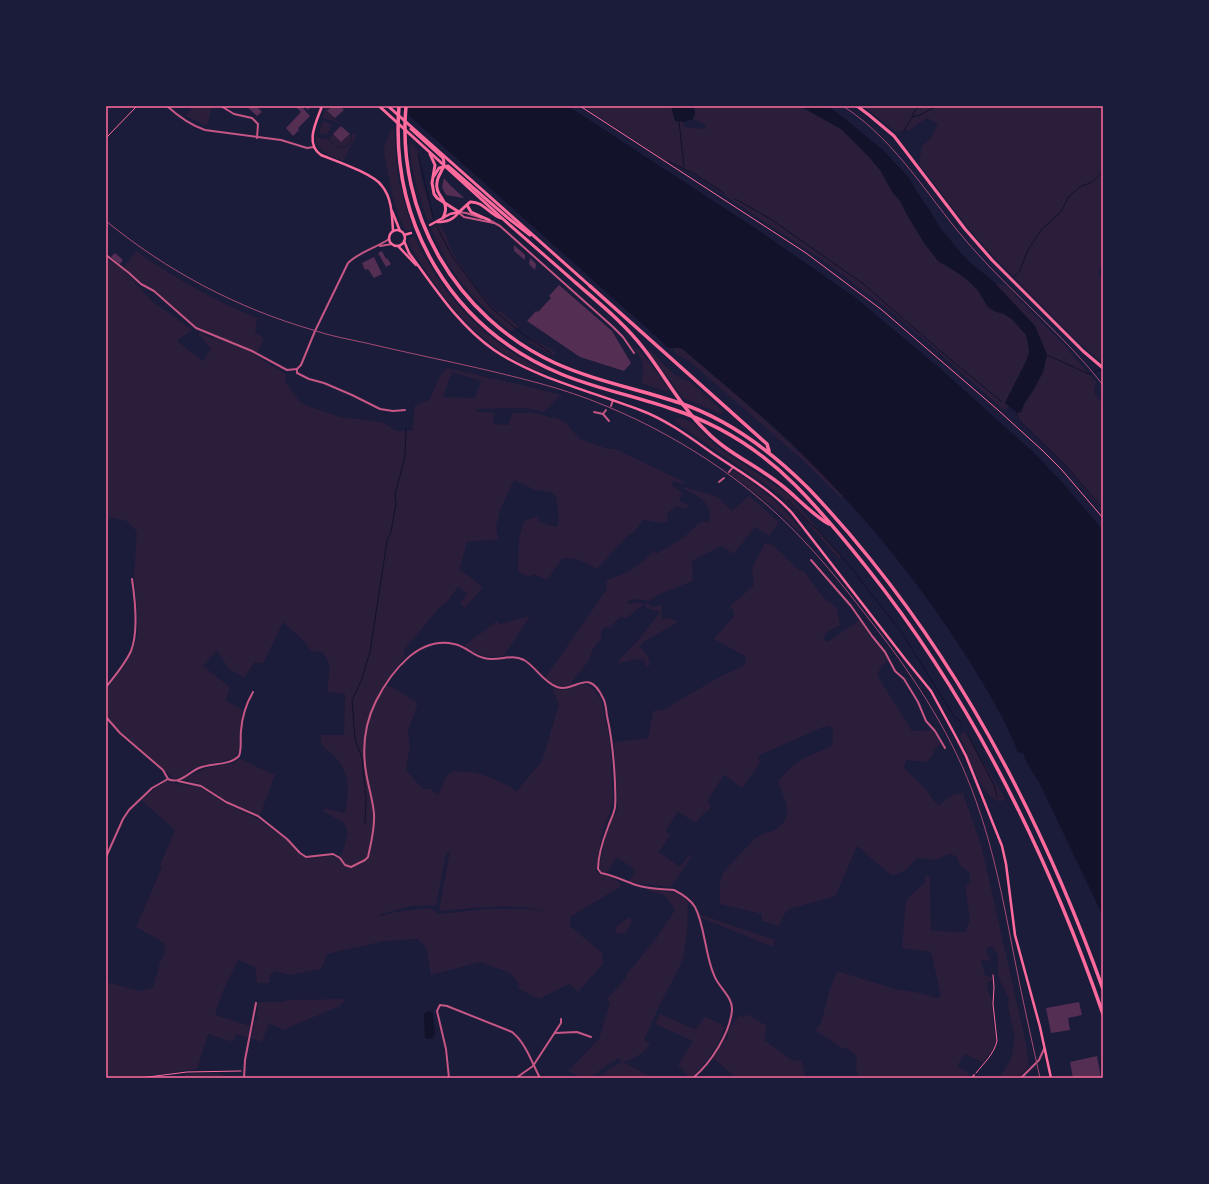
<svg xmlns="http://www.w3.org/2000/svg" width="1209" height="1184" font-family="'Exo 2',sans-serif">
<rect width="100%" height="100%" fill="#1b1b3a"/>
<!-- green -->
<g fill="#2a1e3b" fill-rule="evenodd">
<path d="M192,106H212L207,126L186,116Z"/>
<path d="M326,106H332L327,111L339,123L338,124L335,121L322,118Z"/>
<path d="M587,106H671C673,113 676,120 683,122L684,127L705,129L706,125L693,119L695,114L694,106H800L841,129L870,158L880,170L893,193L901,202L906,213L924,243L943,264L955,271L965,278L977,289L988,307L994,311L1004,314L1013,320L1026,335L1028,343L1029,352L1026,360L1005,403L1009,406L1006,409H1002L936,350L895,315L828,264L724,195L689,172L667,162L590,111L586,108Z"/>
<path d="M863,106H1103V262L1098,273L1103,281V363L1076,340L994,257L969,229L919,164L922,146L931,138L938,124L927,118L908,131L906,130L897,133Z"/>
<path d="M323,121L332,124L327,135L319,133Z"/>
<path d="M340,125L341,126L333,134L341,142L350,134L351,139L350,143L344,147L336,146L329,139Z"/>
<path d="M392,129H394L398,180L412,229L406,231L398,215L392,194L384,153C384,146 385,142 389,136V133Z"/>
<path d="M354,133L357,134L343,161C332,156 315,151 316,137L327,139L337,147L345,148L351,143L352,135Z"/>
<path d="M410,142L418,150L421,176L433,219L428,221C420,198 409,167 410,142Z"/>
<path d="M436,225L440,226L446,235L452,252L475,286L495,310L503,313L519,327L510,331C488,312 465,291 449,265C442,253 437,241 431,229Z"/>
<path d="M414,236C444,299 483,340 546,372C535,371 525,366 515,360C467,333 435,289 408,242L410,238Z"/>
<path d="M136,251C174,277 214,301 257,318L255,332L264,338L256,356L286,374L285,381L300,402L308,406L340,417L382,422L396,431H412L415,405L429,400L441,374L447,368L534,388L561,395L544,412L526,408L476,409L477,412L494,413L493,424L508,425L513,413C531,413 533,410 551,418L555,417L566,423L580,439L608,449H616L684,482L683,484L673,481L672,485L682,493L679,501L689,505L685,509L676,506L667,514L668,521L663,523L643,520L634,532L628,535L597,569C586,563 575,556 562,559L547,580L533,574L529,577L518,572L519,538L524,521L539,516V522L557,527L559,520L556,498L554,494L550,492L535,490L514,480L501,508L496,526L499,540L469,541L467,542L459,571L461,570L483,587L465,608L460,603L467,594L458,587L445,604L440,607L404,650L405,657L399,663L385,685L392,687L417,702V706L408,731L410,746L406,770L423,789H431L438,795L447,775L453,771C458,772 463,771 469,772C479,772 510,784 516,792L542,761L559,704L552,689L566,690L583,684L589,685L595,691L601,700L610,741L613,803L602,834L596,871C602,878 615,875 620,884V887L570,917V926L602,953L603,964L578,992L569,984L539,999L517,988L519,984L510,973L480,962L431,975L426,947L417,939L385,941L327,954L321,969L289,975L276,971L270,975L269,983H257L255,967L238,960L223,991L215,1015L250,1026L248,1038L236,1034L233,1042L208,1034L197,1069C174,1071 125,1083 106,1076V982L140,991L153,988L160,962L165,952L164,943L136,927L162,867L160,865L175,830L141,800L155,788L166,782L192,786L201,788L226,804L258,819L288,841L304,858L308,859L332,856L337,859L342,854L348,833L344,823L323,811L324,808L345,813C349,791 351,773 334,756C329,751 325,749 321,743V735H344L345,694L327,692L330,666L323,652L310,651L306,643L283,622L263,664L255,662L244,678L229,669L217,651L203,666L230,687L226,700L242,710L239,750L236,757L232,759L197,767L177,779H174L120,731L106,715V690L127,662L136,642L138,634V615L134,575L137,532L127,521L109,517L106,544V258L122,269L154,303L172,315L192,330L177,341L203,361L211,349L198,334L200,332L213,339L217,336L197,328L155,290L142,284L124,267ZM452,372L481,381L475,398L443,397ZM450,851L439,910L442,911C474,908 517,902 547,912L529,909H487L439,914L430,908L396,912L381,916L378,915L411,906L436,905L446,854Z"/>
<path d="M997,284L1006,286L1065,346L1096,382L1094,393L1103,403V512L1064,465L1015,417L1017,413L1021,412L1024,404L1034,389L1043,372L1047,355L1035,326L996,285Z"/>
<path d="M530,338L553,350L555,353L553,356L528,342Z"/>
<path d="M634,348L639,349L669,389L668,392L641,383C646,367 643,361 634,348Z"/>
<path d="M648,348C657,356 677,382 688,380L724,412L721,414L683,398L647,350Z"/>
<path d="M673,348H680L684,350C739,397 794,443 843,496L841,498L798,456L689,361L676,354Z"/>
<path d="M676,418L684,419L693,423L717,447L788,494L796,503L842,557L839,559L802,517L779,494L682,427L675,421Z"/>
<path d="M736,471C762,489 782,505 801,530L799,532L772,506L729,473Z"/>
<path d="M684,487L713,495L720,499L732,511L749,496L779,522L769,536L755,527L734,554L721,546L692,561L693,581L660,594L649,601L636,599L628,601V604L638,602L644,604L647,603L652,607L662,605L661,619L671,618L678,622L642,643L640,647L648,656L650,665L646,667L644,660L636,659L617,664L621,658L641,637L660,612L647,608L644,604L627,618L621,617L609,628L605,627L602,629L601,639L593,649L588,662L574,679L571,685C560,687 553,686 545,678L607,589L606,583L609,579C623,575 647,563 654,549L656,554L683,538L699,523L703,521L709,522C712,501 701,498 684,489Z"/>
<path d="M765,543L773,545L799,570L804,571L822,596L837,608L840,625L828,631L823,639L827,642L860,620L870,636L885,654L888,660L881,667L877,675L912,731L932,730L936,735L940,744L933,751V755L926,762L906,760L904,768L926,789L934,801L939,805L954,794L963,793L982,848L1026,1044L1029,1066L1018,1078H999L1011,1059L1015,1037L1008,1008L1009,999L998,976V956L992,946L986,949L990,960L988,961L981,960L985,975L992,978V980L987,983L988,992L991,997L993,1022L996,1039L995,1046L983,1063L965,1054L957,1066L969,1074L967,1078H860L856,1071L857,1057L850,1050L840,1047L815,1030L821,1023L829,992L837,971L895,989L920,993L937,998L941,996L931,952L902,948L906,900L925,882V876H930L931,931L965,932L970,920L965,886L971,882L969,872L961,867L956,856L949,854L936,860L917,858L906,870L892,876L857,846L836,895L833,897L789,909L783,916L779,926L762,921V914L720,904V883L722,875L726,869L754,839C760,834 767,833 774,830C797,818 784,799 778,781L791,767L804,758L831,746L833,740V729L829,726L823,727L758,756L760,763L742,788L724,775L707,801L711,804L710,810L704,813L696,823L678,812L666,830L670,835L659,852L680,867L690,854L692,856L671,887L634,883L629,881L636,871L617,857L606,873L600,871L599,869L605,837L618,807L614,742L648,738L653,711L663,710L719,677L743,666L746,661V657L714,639L734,616V612L730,606L754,585L752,568Z"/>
<path d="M530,616L504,656C485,657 480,657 464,646L497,621L500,624Z"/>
<path d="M965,732L1006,800C1001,801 998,802 994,799C978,789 968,754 960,736L962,733Z"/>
<path d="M240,759L275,775L260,815L220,798L202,785L184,779L203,769L234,763Z"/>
<path d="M648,888L676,893L688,902L687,933L683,958L678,970L662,1000L644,1040L650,1043C644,1054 634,1059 623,1062L653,1078H598L611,1068L622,1062L618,1058L607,1065L590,1078H582L568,1071L599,1039L610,1003L606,1000L626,978L627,974L658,936L675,910C667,895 665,895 649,891Z"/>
<path d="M699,914L775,940L773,947L704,919L700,918Z"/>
<path d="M628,918H631L632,920L626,933L618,934L615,932L617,926Z"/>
<path d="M346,999L340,1006L283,1030L269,1023L262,1042L251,1038L255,1020L259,1018L256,1016L259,1002H282L288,1000Z"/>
<path d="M660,1014L694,1029L698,1027L704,1018L706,1017L719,1023L724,1027C721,1045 703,1066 691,1078L678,1065L693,1041L655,1024Z"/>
<path d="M746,1014L767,1026L764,1040L793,1061L801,1060L806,1078H737L713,1058L722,1042L729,1038L727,1032L731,1025L739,1016L744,1017Z"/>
<path d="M215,1073L236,1078H185V1074Z"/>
</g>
<!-- water -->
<g fill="#12122b">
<path d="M398,106H568L761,232L856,298L943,371L1032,451L1063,483L1103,530V916L1040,784L1027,763L1023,753L1018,752C1012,739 1007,725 1000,713C947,617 879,529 800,452C764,416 723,384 684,350L680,348H668L660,340Z"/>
<path d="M671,106H694L695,114L693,119L683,122L675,121Z"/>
<path d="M800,106H827L839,114L883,150L909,178L917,192L929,209L941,229L967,260L992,280L1035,326L1047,355L1043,372L1034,389L1024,404L1021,412L1017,413L1005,403L1027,360L1029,352L1028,343L1026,335L1013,320L1004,314L994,311L988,307L977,289L965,278L955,271L938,261L924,243L906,213L901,202L893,193L880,170L870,158L841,129Z"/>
<path d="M428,1011L433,1013L435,1034L432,1039L425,1038L424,1014Z"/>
</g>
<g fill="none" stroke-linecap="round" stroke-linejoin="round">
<!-- stream -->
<g stroke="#12122b" stroke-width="1">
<path d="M912,117L914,112L919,106"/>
<path d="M679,121L684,167"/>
<path d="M903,132L912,117L920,115L937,106"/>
<path d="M418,154L433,217"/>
<path d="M668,161L693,173L724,193"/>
<path d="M735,199L769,218L862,283L951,360L1001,401"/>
<path d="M437,227L452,256L490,307L524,335L551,353"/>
<path d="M1014,277L1019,272L1028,250L1041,230L1061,212L1069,196L1080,187L1092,182L1103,172"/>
<path d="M1047,355L1089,374L1100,370L1103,373"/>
<path d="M1017,414L1018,419L1068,468L1103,509"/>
<path d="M788,500L809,523L816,528L848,564L902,633L953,715L957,718L961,723"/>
<path d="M968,735L995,787L997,797"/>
<path d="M365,824L366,800L362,758L355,739L352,700L361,681L370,652L387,541L391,532L396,503L395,494L405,457L406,428"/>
</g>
</g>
<!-- building -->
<g fill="#542f53">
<path d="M246,106H256L262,112L257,116Z"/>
<path d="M295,106H311L308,110L305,107L303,108L310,116L298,128L299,130L293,136L286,128L301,112Z"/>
<path d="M332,106H340L344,110L335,118L327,111Z"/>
<path d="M341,126L350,134L341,142L333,134Z"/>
<path d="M444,178L449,184L464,198L446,195L442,187Z"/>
<path d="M514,245L525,255V260L514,251Z"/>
<path d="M382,251L386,259L387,258L391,264L386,267L378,253Z"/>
<path d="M115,253L123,260L120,264L111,257Z"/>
<path d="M374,257L382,274L374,278L368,269L365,270L362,263Z"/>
<path d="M530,258L536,264L535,270L529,264Z"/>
<path d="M559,285L612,331L631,363L624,371L580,357L527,321L536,311L538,312L551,298L549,296Z"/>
<path d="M1079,1002L1082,1015L1068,1018L1070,1030L1051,1033L1046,1008Z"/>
<path d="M1097,1056L1101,1078H1073L1070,1062Z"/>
</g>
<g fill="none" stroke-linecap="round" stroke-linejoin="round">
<!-- path -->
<g stroke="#ff6b9d" stroke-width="1">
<path d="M580,106L806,253L882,310L998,410L1043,451L1061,469L1103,518"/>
<path d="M106,138L137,106"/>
<path d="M976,1073C984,1063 994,1054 997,1041L993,1004L994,987L993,975"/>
<path d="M140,1078L187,1072L241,1071"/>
</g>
<!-- minor -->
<g stroke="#c65784" stroke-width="2">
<path d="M167,106C178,116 190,125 205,130L281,140L307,148L314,147"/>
<path d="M221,106L234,114L252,118L258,124L257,138"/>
<path d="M459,212L466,213L482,218"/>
<path d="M459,213L464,217L494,223"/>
<path d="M489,220L500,226L612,326L623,337L634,353"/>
<path d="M380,246L392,244"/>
<path d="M106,255L129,273L141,284L154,291L196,328L252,351L287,370L297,369L301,365L315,331L348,263C359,252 376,248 389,239"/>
<path d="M297,369V373L309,379L324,383L352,395L380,409L393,411L405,410"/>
<path d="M611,406L613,400"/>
<path d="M594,412L603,414L606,410"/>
<path d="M603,414L609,421"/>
<path d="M729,472L733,467"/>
<path d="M719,482L724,478"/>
<path d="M811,560L851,606L872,636L885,652L895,671L904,679L918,702L926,721L935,731L945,748"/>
<path d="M106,687C115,676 125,664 131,651C139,631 135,599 132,579"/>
<path d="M106,717L120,733L163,770L168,779C179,785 189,772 199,768C211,763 229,766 239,756C242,748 240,739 241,731C242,717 246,704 253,692"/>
<path d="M178,781L201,786L226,802L258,816L287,839L300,853L306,857L333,854L340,858L345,865L351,867L365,860L368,857C371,843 375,828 374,814C373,800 368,786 366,772C362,748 365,723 376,701C391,672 418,636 454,644C466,646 473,656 484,658C498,662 510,653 524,660C536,667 543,682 557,687C576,693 588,666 603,698C606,703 606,710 607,716C612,738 614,760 615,783C615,791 616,799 615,807C614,814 610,821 608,827C603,840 598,855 598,869L601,873C613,875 624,881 636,885C648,889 661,889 674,890C682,894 690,899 695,907C705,926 705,955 714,975C718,987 733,997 732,1010C730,1033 711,1063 693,1078"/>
<path d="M106,857L123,819L129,810L152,788L168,779"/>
<path d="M555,1033L577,1032L591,1037"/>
<path d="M244,1078L245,1060L256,1003"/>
<path d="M449,1078L446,1049L437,1011L440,1005L447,1006L512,1032C526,1043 532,1063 540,1078"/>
<path d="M516,1078L533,1066L561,1023V1019"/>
<path d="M972,1078L974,1075"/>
<path d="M1021,1078L1039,1060L1044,1049"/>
</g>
<!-- secondary -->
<g stroke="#ff6b9d" stroke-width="2.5">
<path d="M322,106C317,121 304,143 321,155C336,161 374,174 382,186C392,198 392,216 393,231"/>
<path d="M392,211L400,231"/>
<path d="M437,222C447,222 453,220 459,212"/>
<path d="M430,225L450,214L459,212"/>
<circle cx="397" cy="238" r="8"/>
<path d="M404,235L411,233"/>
<path d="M404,241L409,253C435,288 458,325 494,350C535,378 593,392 640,410C667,420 691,438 715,455C742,473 770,489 792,513L905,659L931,691L955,735L966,756L1002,846L1006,864L1015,935L1040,1027L1051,1078"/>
<path d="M398,246L416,265"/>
</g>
<!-- primary -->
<path stroke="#ff6b9d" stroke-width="3" d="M857,106L869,115L894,136L965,229L992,260L1083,351L1103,368"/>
<!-- trunk -->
<g stroke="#ff6b9d" stroke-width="3">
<path d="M379,106L503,219L576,283"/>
<path d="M388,106L590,286"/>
<path d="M411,129L443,158C447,168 438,173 437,182C434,197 452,200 443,218"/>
<path d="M430,154L435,165L432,183L434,194L437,198L459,212L470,202C483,201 490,215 501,218"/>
<path d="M434,176L439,168L448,166L508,218L530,235"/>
<path d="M467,205L471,212L489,220"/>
</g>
<!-- motorway -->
<g stroke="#ff6b9d" stroke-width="3.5">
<path d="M399,106C390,224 451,328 561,374C597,389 635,396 672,409C719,424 760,450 795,485C821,511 844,539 867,568C972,700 1048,855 1103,1014"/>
<path d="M406,106C396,214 456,317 555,363C595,381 638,389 680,403C730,420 771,451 808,488C830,511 851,535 871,560C973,687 1048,836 1103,989"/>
<path d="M576,283C600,304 625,324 644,349C665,376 681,407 706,431C727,453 756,465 780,484C796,496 812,515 829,524"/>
<path d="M590,286L767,444L769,451"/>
</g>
<!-- rail -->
<g stroke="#a44b75" stroke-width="1">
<path d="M843,106C900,143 931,203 975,251C1016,297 1065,336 1103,385"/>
<path d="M106,221C167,271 237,308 313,330C330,336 348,339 366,343C425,357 484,368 542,384C626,407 712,454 776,513C814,548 845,588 876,628C917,681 954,738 976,801C994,851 1004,904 1014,956C1022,997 1031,1037 1040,1078"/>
</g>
</g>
<!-- border -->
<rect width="1209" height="1184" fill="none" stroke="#1b1b3a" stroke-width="214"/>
<rect x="107" y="107" width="995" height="970" fill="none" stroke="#ff6b9d" stroke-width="1.5"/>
</svg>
